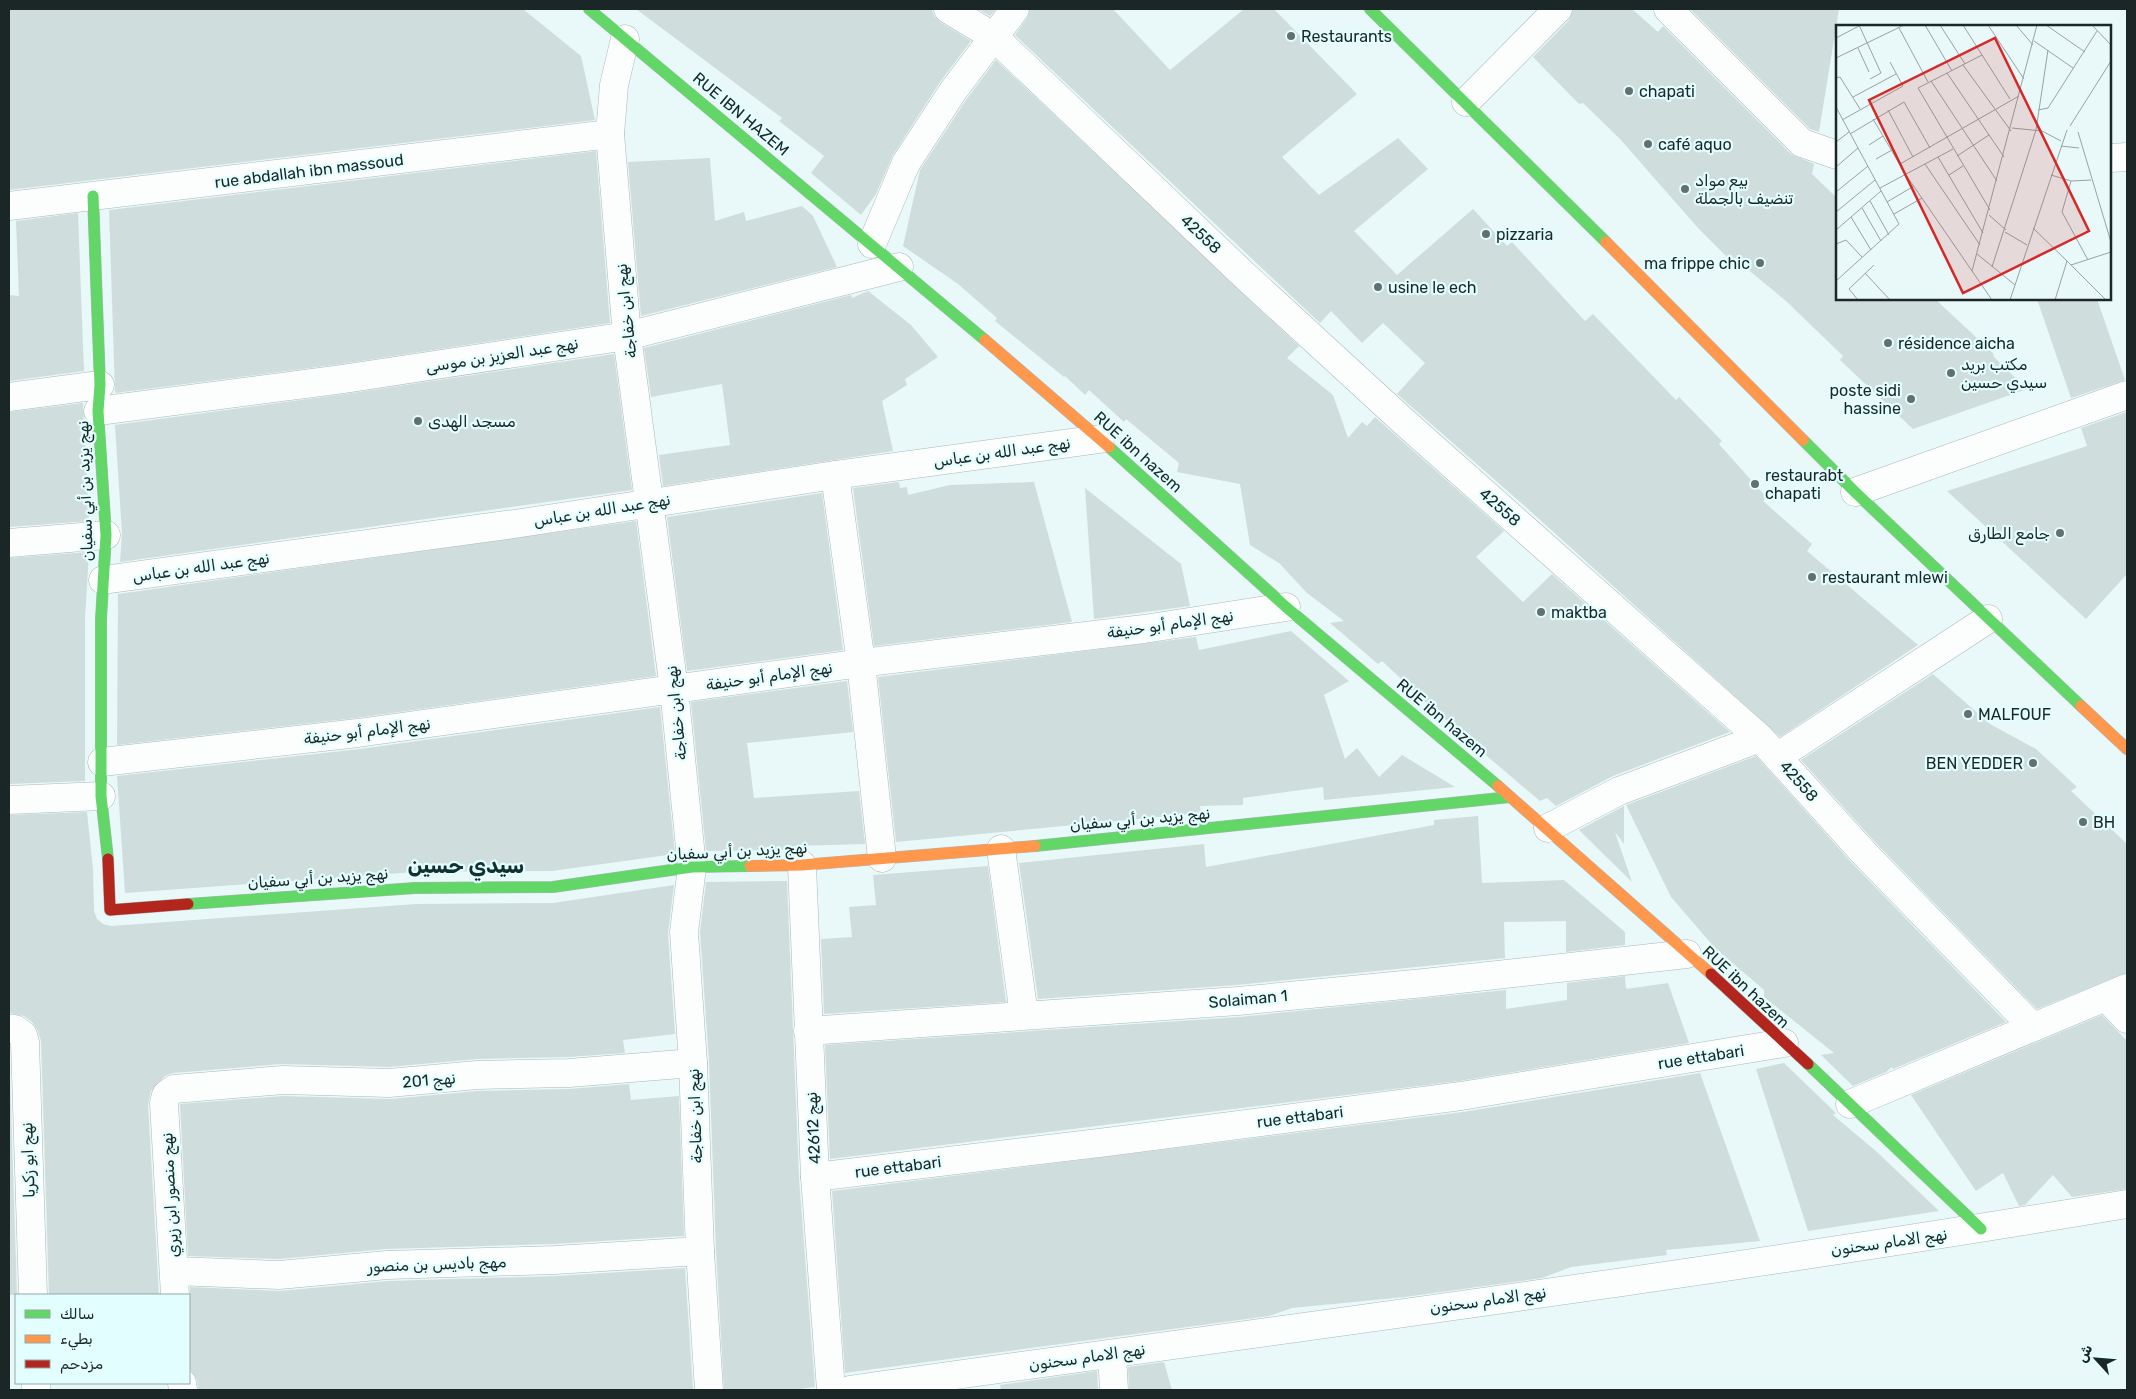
<svg xmlns="http://www.w3.org/2000/svg" width="2136" height="1399" font-family="Rubik,'Noto Naskh Arabic',sans-serif">
<rect width="100%" height="100%" fill="#e9f8f8"/>
<!-- building -->
<g fill="#d0dddd">
<path d="M9,9H523L581,56L595,120L9,190Z"/>
<path d="M636,9H932L934,16L940,22L971,41L940,82L893,155L876,194L861,215L811,173L824,156L779,121L782,118Z"/>
<path d="M978,9H996L990,16Z"/>
<path d="M1030,9H1113L1170,70L1244,9H1274L1357,94L1282,157L1319,195L1398,138L1428,169L1354,231L1397,275L1473,209L1507,246L1512,242L1585,321L1593,314L1676,400L1679,397L1722,441L1719,444L1767,498L1763,501L1812,544L1807,551L1918,645L1780,737L1528,509L1397,394L1425,363L1383,323L1362,343L1331,311L1320,323L1015,35L1027,18Z"/>
<path d="M1573,9H1632L1658,32L1663,26L1791,154L1814,164L1812,174L1837,198V299H1935L1993,353L1994,357L2027,389L1913,429L1840,360L1843,356L1786,301L1740,263L1735,265L1698,228L1620,139L1583,103L1579,104L1533,57L1569,20Z"/>
<path d="M1690,9H1839L1819,132L1810,129Z"/>
<path d="M996,60L1299,346L1287,358L1333,395L1348,438L1362,422L1367,426L1375,417L1504,531L1476,557L1523,602L1552,574L1730,732L1613,776L1556,806L1547,798L1540,801L1455,729L1382,661L1378,664L1330,623L1344,621L1307,593L1279,563L1250,545L1240,484L1177,472L1179,463L1126,419L1124,422L1089,390L1085,395L1065,376L1064,377L995,321L997,318L958,284L903,246L920,170L966,100Z"/>
<path d="M596,151L610,323L341,364L115,393L109,210Z"/>
<path d="M710,158L715,221L744,212L746,221L802,206L813,216L837,267L641,316L628,162Z"/>
<path d="M78,213L84,371L9,381V295L19,296L16,221Z"/>
<path d="M868,291L911,325L938,357L905,379L907,385L882,401L893,451L663,486L659,455L730,445L722,384L651,397L644,348L851,295L852,298Z"/>
<path d="M2037,299H2097L2125,380L2071,398Z"/>
<path d="M614,354L632,490L120,562L122,534L115,425L345,394Z"/>
<path d="M83,403L89,521L9,527V412Z"/>
<path d="M2127,412V574L2086,619L1947,491L2087,446L2081,428Z"/>
<path d="M899,482L900,488L907,487L908,495L950,485L1034,482L1072,622L874,646L853,488Z"/>
<path d="M1085,488L1181,564L1190,606L1094,619Z"/>
<path d="M822,493L843,650L687,671L667,517Z"/>
<path d="M636,521L656,676L356,718L117,745L118,594Z"/>
<path d="M89,552L85,619V781L9,784V558Z"/>
<path d="M1291,631L1349,681L1324,695L1345,759L1357,748L1379,777L1402,755L1455,787L1324,800L1323,787L1243,798V805L1200,806L1201,813L896,842L878,677L1196,637L1199,650Z"/>
<path d="M1933,674L1990,724L2036,749L2077,787L2071,791L2127,844V973L2037,1009L1874,841L1801,760Z"/>
<path d="M847,681L853,732L747,743L754,798L859,791L865,844L794,846V850L706,851L691,702Z"/>
<path d="M660,707L675,854L552,871L414,872L125,893L117,776L360,749Z"/>
<path d="M1756,756L1852,863L2006,1022L1893,1069L1892,1067L1886,1072L1853,1086L1821,1055L1834,1053L1764,997V990L1715,948L1671,897L1626,805Z"/>
<path d="M1624,806V844L1615,832L1632,882L1579,830Z"/>
<path d="M87,812L93,869L94,911L97,919L103,924L111,926L416,904L553,903L674,885L668,933L675,1034L623,1040L625,1053L568,1057L477,1059L389,1067L282,1064L173,1073L165,1076L151,1091L148,1104L159,1295H49L41,1041L38,1031L32,1022L24,1016L9,1013V815Z"/>
<path d="M1478,816L1482,883L1564,880L1625,932V945L1566,952V921L1504,922L1505,958L1237,985L1038,999L1019,863L1204,844L1206,867L1434,825V820Z"/>
<path d="M988,866L1006,1002L824,1014L821,939L852,937L849,907L876,905L873,875Z"/>
<path d="M787,881L799,1178L815,1387L791,1390H724L716,1250L709,1062L700,932L706,882Z"/>
<path d="M1625,976L1626,989L1668,983L1689,1043L1459,1081L830,1159L825,1045L1239,1017L1506,990V1009L1567,1000V983Z"/>
<path d="M2102,1015L2127,1041V1189L2072,1197L2053,1175L2025,1205L2019,1206L2003,1173L1976,1191L1911,1095Z"/>
<path d="M9,1045L17,1295H9Z"/>
<path d="M1784,1063L1836,1113L1833,1115L1877,1152L1939,1211L1808,1231L1756,1069Z"/>
<path d="M1700,1073L1760,1241L1666,1250L1667,1255L1571,1267L1542,1278L1405,1297L1292,1308L1269,1316L845,1373L832,1191L1463,1112Z"/>
<path d="M629,1084L631,1100L679,1096L684,1236L554,1244L386,1249L279,1259L188,1256L180,1104L283,1096L390,1099L478,1091L569,1089Z"/>
<path d="M685,1268L693,1390H198L197,1380L190,1370V1287L280,1291L388,1281L556,1276Z"/>
<path d="M1164,1362L1172,1390H1129L1128,1367Z"/>
<path d="M1097,1371L1098,1390H1001L1000,1385Z"/>
</g>
<g fill="none" stroke-linecap="round" stroke-linejoin="round">
<!-- street casing -->
<g stroke="#aab7b8" stroke-width="29">
<g id="street">
<path d="M948,9L994,37L1243,274L1402,420L1760,738L1863,852L2033,1027"/>
<path d="M1668,9L1802,143L1837,155"/>
<path d="M625,39L614,85L610,134L627,336L674,689L692,867L684,932L693,1063L700,1251L709,1390"/>
<path d="M1466,102L1558,9"/>
<path d="M2110,158L2127,157"/>
<path d="M9,206L610,134"/>
<path d="M872,244L906,163L953,91L1015,9"/>
<path d="M9,397L100,385"/>
<path d="M98,411L343,379L627,336L899,267"/>
<path d="M835,475L861,663L882,858"/>
<path d="M1855,492L2127,395"/>
<path d="M9,543L106,535"/>
<path d="M103,580L521,523L835,475L1100,439"/>
<path d="M1777,757L1988,619"/>
<path d="M102,762L358,733L861,663L1144,629L1286,607"/>
<path d="M9,800L101,796"/>
<path d="M1548,828L1619,791L1760,738"/>
<path d="M1001,849L1024,1015"/>
<path d="M802,865L815,1177L831,1390"/>
<path d="M2107,998L2127,1019"/>
<path d="M9,1029H15L23,1035L25,1042L33,1295"/>
<path d="M808,1031L1238,1001L1424,983L1687,954"/>
<path d="M1850,1104L2127,988"/>
<path d="M815,1177L1107,1142L1461,1096L1784,1043"/>
<path d="M175,1271L279,1275L387,1265L555,1260L700,1251"/>
<path d="M175,1295L164,1103L166,1095L174,1089L283,1080L389,1083L477,1075L569,1073L693,1063"/>
<path d="M1112,1354L1114,1390"/>
<path d="M36,1383V1390"/>
<path d="M182,1383L183,1390"/>
<path d="M849,1390C1275,1330 1703,1275 2127,1204"/>
</g>
</g>
<!-- fast casing -->
<g stroke="#aab7b8" stroke-width="12">
<g id="fast">
<path d="M589,9L985,340"/>
<path d="M1370,9L1606,242"/>
<path d="M93,196L100,385L98,411L106,535L101,619V796L108,859"/>
<path d="M1803,440L1855,492L2081,706"/>
<path d="M1109,447L1286,607L1498,786"/>
<path d="M1035,846L1510,797"/>
<path d="M188,904L415,888L553,887L692,867L750,866"/>
<path d="M1808,1064L1981,1229"/>
</g>
</g>
<!-- slow casing -->
<g stroke="#aab7b8" stroke-width="12">
<g id="slow">
<path d="M1606,242L1803,440"/>
<path d="M985,340L1109,447"/>
<path d="M2081,706L2127,749"/>
<path d="M1498,786L1711,974"/>
<path d="M750,866L802,865L1035,846"/>
</g>
</g>
<!-- jam casing -->
<g stroke="#aab7b8" stroke-width="12">
<g id="jam">
<path d="M108,859L110,910L188,904"/>
<path d="M1711,974L1808,1064"/>
</g>
</g>
<!-- street -->
<use href="#street" stroke="#fcfefe" stroke-width="28"/>
<!-- fast -->
<use href="#fast" stroke="#63d668" stroke-width="11"/>
<!-- slow -->
<use href="#slow" stroke="#ff974d" stroke-width="11"/>
<!-- jam -->
<use href="#jam" stroke="#b3261e" stroke-width="11"/>
</g>
<!-- markers -->
<g fill="#637070" stroke="#e3fefe" stroke-width="2">
<circle cx="1291" cy="36" r="5"/>
<circle cx="1629" cy="91" r="5"/>
<circle cx="1648" cy="144" r="5"/>
<circle cx="1685" cy="189" r="5"/>
<circle cx="1486" cy="234" r="5"/>
<circle cx="1760" cy="263" r="5"/>
<circle cx="1378" cy="287" r="5"/>
<circle cx="1888" cy="343" r="5"/>
<circle cx="1951" cy="373" r="5"/>
<circle cx="1911" cy="399" r="5"/>
<circle cx="418" cy="421" r="5"/>
<circle cx="1755" cy="484" r="5"/>
<circle cx="2060" cy="533" r="5"/>
<circle cx="1812" cy="577" r="5"/>
<circle cx="1541" cy="612" r="5"/>
<circle cx="1968" cy="714" r="5"/>
<circle cx="2033" cy="763" r="5"/>
<circle cx="2083" cy="822" r="5"/>
</g>
<g text-anchor="middle" dominant-baseline="central" stroke-width="4.5" stroke-linejoin="round" paint-order="stroke">
<!-- poi labels -->
<g font-size="16" fill="#1b2727" stroke="#e3fefe" text-anchor="start">
<text x="1301" y="36">Restaurants</text>
<text x="1639" y="91">chapati</text>
<text x="1658" y="144">café aquo</text>
<text x="1695" y="180">بيع مواد<tspan x="1695" dy="18">تنضيف بالجملة</tspan></text>
<text x="1496" y="234">pizzaria</text>
<text x="1750" y="263" text-anchor="end">ma frippe chic</text>
<text x="1388" y="287">usine le ech</text>
<text x="1898" y="343">résidence aicha</text>
<text x="1961" y="364">مكتب بريد<tspan x="1961" dy="18">سيدي حسين</tspan></text>
<text x="1901" y="390" text-anchor="end">poste sidi<tspan x="1901" dy="18">hassine</tspan></text>
<text x="428" y="421">مسجد الهدى</text>
<text x="1765" y="475">restaurabt<tspan x="1765" dy="18">chapati</tspan></text>
<text x="2050" y="533" text-anchor="end">جامع الطارق</text>
<text x="1822" y="577">restaurant mlewi</text>
<text x="1551" y="612">maktba</text>
<text x="1978" y="714">MALFOUF</text>
<text x="2023" y="763" text-anchor="end">BEN YEDDER</text>
<text x="2093" y="822">BH</text>
</g>
<!-- street labels -->
<g font-size="16" fill="#1b2727" stroke="#e3fefe">
<text transform="translate(741 114) rotate(40)">RUE IBN HAZEM</text>
<text transform="translate(309 171) rotate(-7)">rue abdallah ibn massoud</text>
<text transform="translate(1201 234) rotate(43)">42558</text>
<text transform="translate(626 311) rotate(-96)">نهج ابن خفاجة</text>
<text transform="translate(502 355) rotate(-9)">نهج عبد العزيز بن موسى</text>
<text transform="translate(1002 452) rotate(-8)">نهج عبد الله بن عباس</text>
<text transform="translate(1138 452) rotate(42)">RUE ibn hazem</text>
<text transform="translate(85 491) rotate(-92)">نهج يزيد بن أبي سفيان</text>
<text transform="translate(1500 507) rotate(41)">42558</text>
<text transform="translate(602 510) rotate(-9)">نهج عبد الله بن عباس</text>
<text transform="translate(201 567) rotate(-8)">نهج عبد الله بن عباس</text>
<text transform="translate(1170 624) rotate(-8)">نهج الإمام أبو حنيفة</text>
<text transform="translate(769 676) rotate(-8)">نهج الإمام أبو حنيفة</text>
<text transform="translate(676 713) rotate(-96)">نهج ابن خفاجة</text>
<text transform="translate(1442 718) rotate(40)">RUE ibn hazem</text>
<text transform="translate(367 731) rotate(-7)">نهج الإمام أبو حنيفة</text>
<text transform="translate(1799 781) rotate(48)">42558</text>
<text transform="translate(1140 819) rotate(-5)">نهج يزيد بن أبي سفيان</text>
<text transform="translate(737 851) rotate(-3)">نهج يزيد بن أبي سفيان</text>
<text transform="translate(318 878) rotate(-4)">نهج يزيد بن أبي سفيان</text>
<text transform="translate(1746 987) rotate(43)">RUE ibn hazem</text>
<text transform="translate(1248 999) rotate(-5)">Solaiman 1</text>
<text transform="translate(1701 1057) rotate(-9)">rue ettabari</text>
<text transform="translate(429 1080) rotate(-5)">نهج 201</text>
<text transform="translate(695 1116) rotate(-92)">نهج ابن خفاجة</text>
<text transform="translate(1300 1117) rotate(-7)">rue ettabari</text>
<text transform="translate(813 1128) rotate(-93)">نهج 42612</text>
<text transform="translate(28 1160) rotate(-92)">نهج ابو زكريا</text>
<text transform="translate(898 1167) rotate(-7)">rue ettabari</text>
<text transform="translate(170 1195) rotate(-93)">نهج منصور ابن زيري</text>
<text transform="translate(1889 1242) rotate(-8)">نهج الامام سحنون</text>
<text transform="translate(437 1264) rotate(-2)">مهج باديس بن منصور</text>
<text transform="translate(1488 1300) rotate(-8)">نهج الامام سحنون</text>
<text transform="translate(1087 1357) rotate(-8)">نهج الامام سحنون</text>
</g>
<!-- district labels -->
<g font-size="21" font-weight="bold" fill="#133030" stroke="#e3fefe">
<text x="466" y="865">سيدي حسين</text>
</g>
</g>
<!-- overview -->
<g transform="translate(1836 25)">
<rect width="275" height="275" fill="#e9f8f8"/>
<path fill="none" stroke="#97a4a4" stroke-width="1" d="M23,0L45,48L34,54M89,0L116,46M104,0L129,39M127,0L174,74M152,0L188,54M180,0L197,20M210,0L249,27M256,0L275,20M63,3L92,57M0,13L23,1M198,16L237,43M22,23L33,47M146,30L82,63L154,185M0,33L68,0M127,40L175,106M111,48L168,132M0,53L4,52L24,84M95,56L161,156M17,72L60,49M0,82L63,199L0,256M52,85L77,132M202,85L212,83L261,6M37,94L70,150L156,275M6,95L67,61L54,37M234,101L275,36M176,103L206,106L225,116M242,107L275,217M14,109L68,77L94,123M0,117L13,107M33,120L47,111M225,121L243,123M121,131L153,110M102,132L147,208M40,134L56,125M64,139L183,71M89,139L144,220M0,142L22,123M113,150L127,141M215,150L235,156L255,155M235,156L226,187L252,235M44,163L117,124M0,167L32,141M34,176L53,210M51,177L78,161M26,183L45,216M0,187L39,155M58,189L86,173M153,190L170,205M15,192L35,225M197,203L231,236L219,275M0,205L45,166M169,207L191,220M0,219L10,215L26,232M141,229L179,260M231,236L270,275M235,240L275,227M156,242L200,105L212,25M136,246L201,0M29,248L54,275M22,275L13,264L38,240M174,275L231,105"/>
<path fill="#d62828" fill-opacity="0.15" stroke="#d62828" stroke-width="2.5" d="M159,13L253,206L127,268L33,75Z"/>
<rect width="275" height="275" fill="none" stroke="#1b2727" stroke-width="2.5"/>
</g>
<!-- border -->
<rect width="2136" height="1399" fill="none" stroke="#1b2727" stroke-width="20"/>
<!-- legend -->
<rect x="15" y="1294" width="175" height="90" fill="#e3fefe" stroke="#93a8a8"/>
<rect x="25" y="1310" width="25" height="8" fill="#63d668" stroke="#93a8a8"/>
<text x="60" y="1319" font-size="15" fill="#1b2727">سالك</text>
<rect x="25" y="1335" width="25" height="8" fill="#ff974d" stroke="#93a8a8"/>
<text x="60" y="1344" font-size="15" fill="#1b2727">بطيء</text>
<rect x="25" y="1360" width="25" height="8" fill="#b3261e" stroke="#93a8a8"/>
<text x="60" y="1369" font-size="15" fill="#1b2727">مزدحم</text>
<!-- north arrow -->
<g transform="translate(2096 1359) rotate(296)" stroke="#e3fefe" stroke-width="4" paint-order="stroke">
<path d="M0-4L9 19L0 12L-9 19Z" fill="#1b2727"/>
<text y="-8" font-size="14" font-weight="bold" text-anchor="middle" fill="#1b2727">ش</text>
</g>
</svg>
